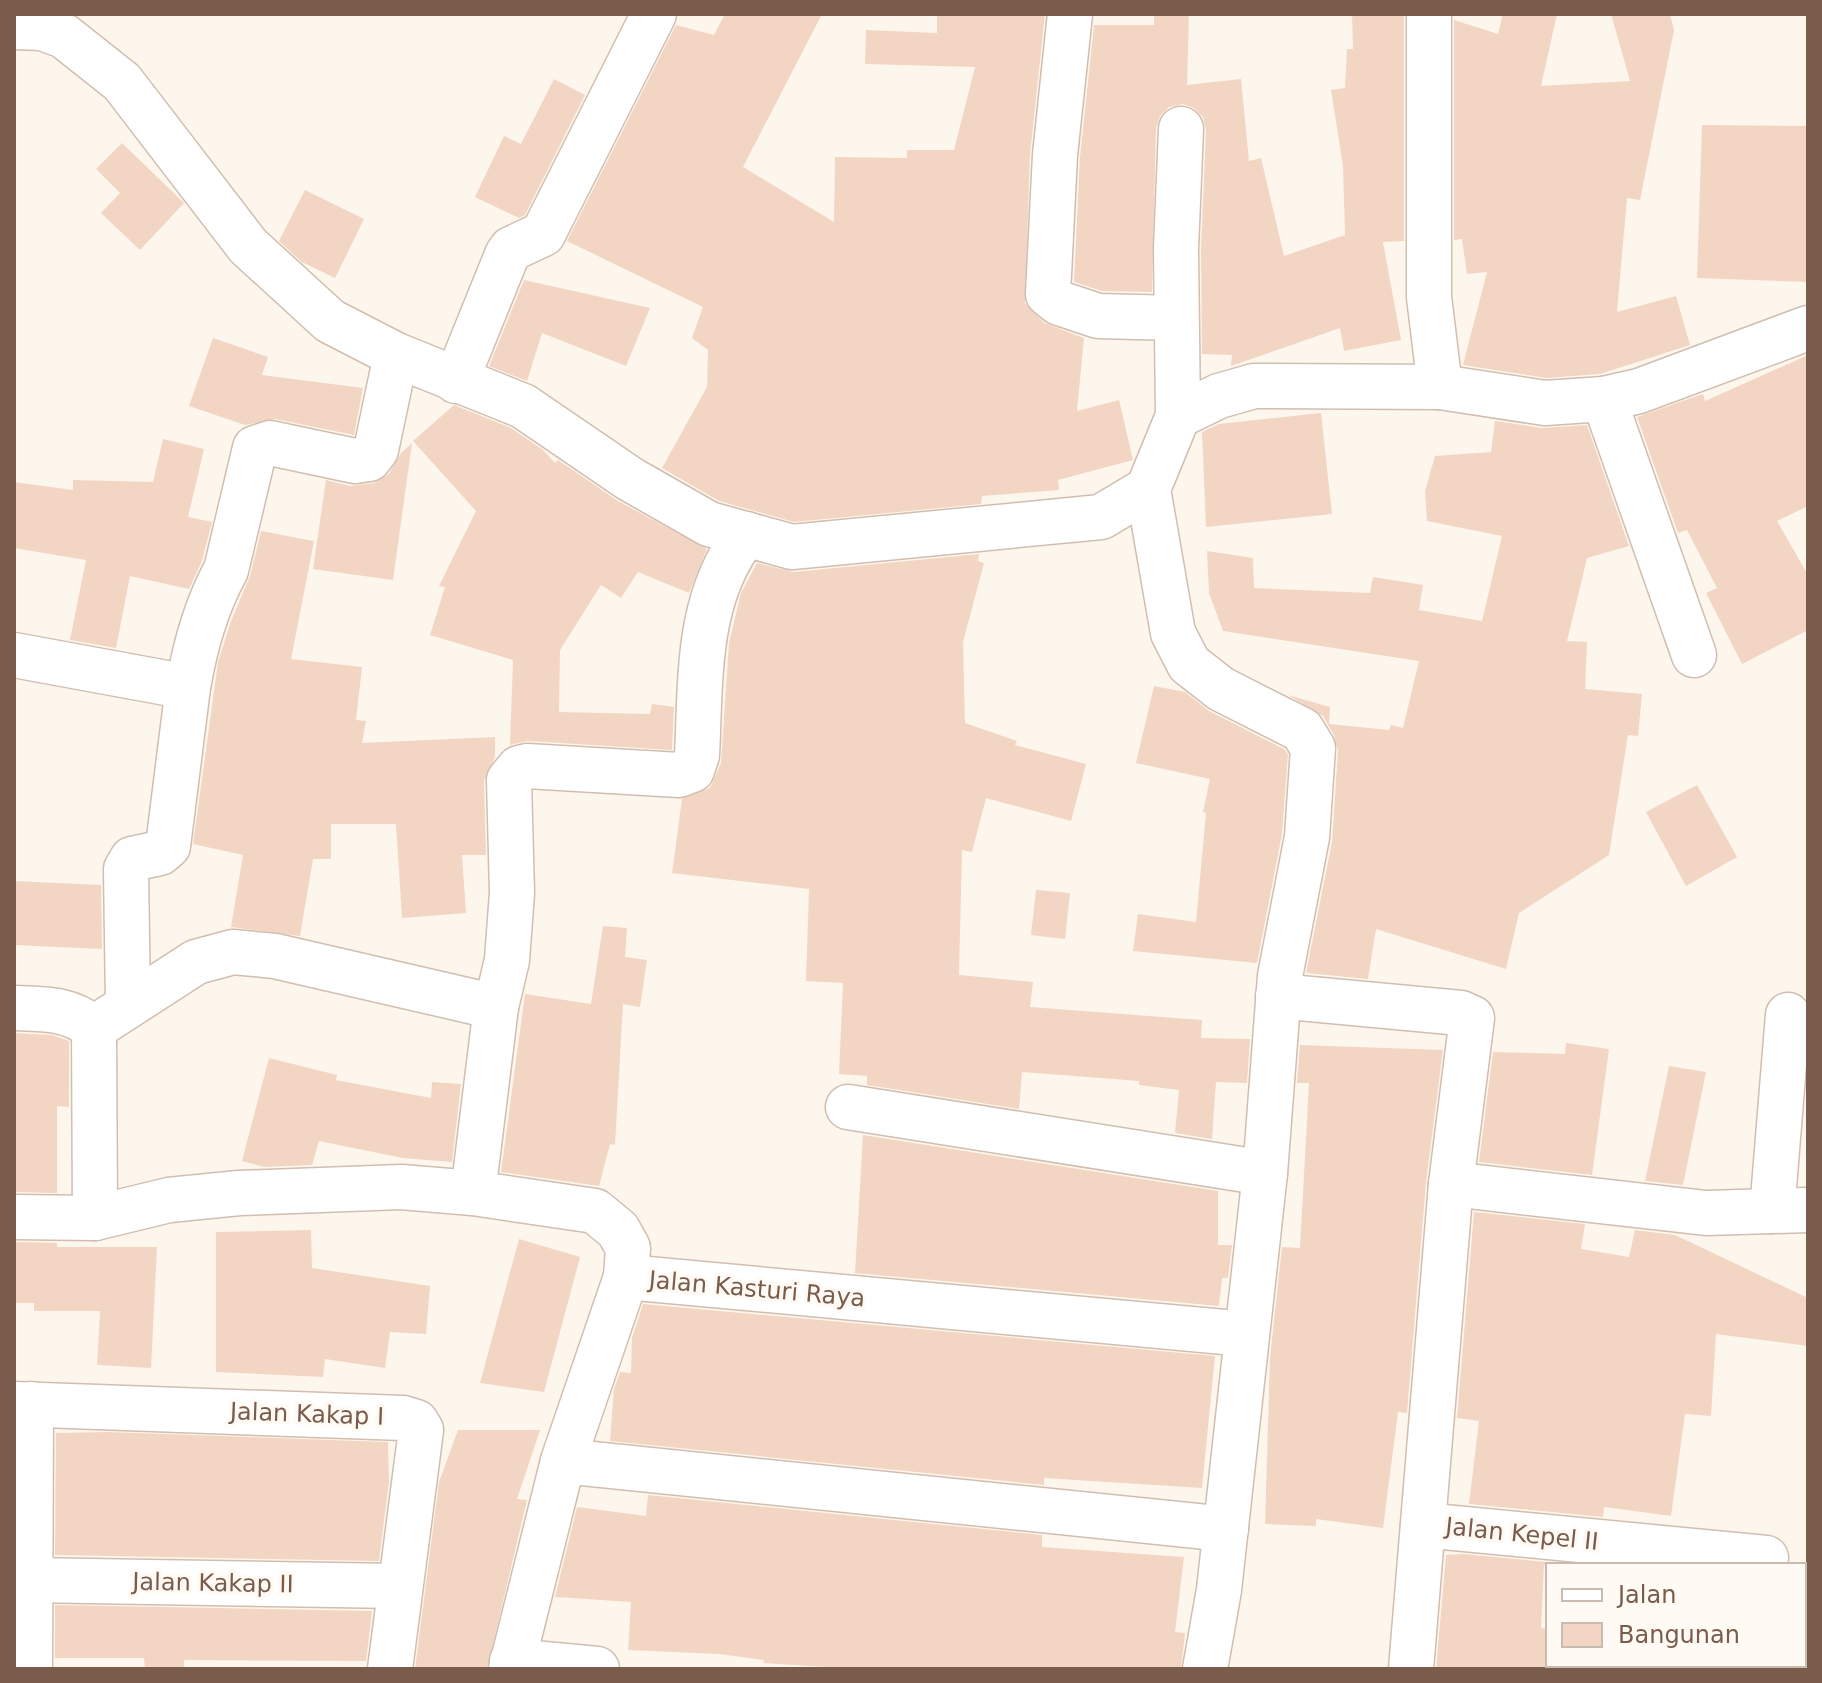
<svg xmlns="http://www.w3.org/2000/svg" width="1822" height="1683" font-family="'DejaVu Sans',sans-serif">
<rect width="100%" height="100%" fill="#fdf6ec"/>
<!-- building -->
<g fill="#f3d5c3">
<path d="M725,14H822L743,167L834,222L835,157L907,158V150H954L975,67L865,64L866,30L937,33V14H1045L1030,154L1025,303L1044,323L1084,338L1077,411L1119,400L1133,460L1058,480L1059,490L982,496L981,504L794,522L719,501L662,468L707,387L708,350L692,338L703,307L567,241L676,25L714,35Z"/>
<path d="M1154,14H1189L1187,85L1241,79L1249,161L1261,158L1284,256L1345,235L1343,166L1331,90L1345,88L1347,49H1353L1352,14H1404V241L1383,242L1401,340L1344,351L1340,328L1231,366L1232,355L1202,354L1201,249L1206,130L1203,117L1194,108L1183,104L1169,107L1160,116L1156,128L1152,292L1102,291L1074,282L1080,157L1094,25H1154Z"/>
<path d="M1503,14H1557L1541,86L1630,81L1611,14H1670L1674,30L1640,200L1627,198L1617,312L1676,296L1690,345L1600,374L1546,378L1463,365L1487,272L1467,274L1462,239L1454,240V20L1498,34Z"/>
<path d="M554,79L585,95L525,215L519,218L475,197L504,136L521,144Z"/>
<path d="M1702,125L1808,126V282L1697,278Z"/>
<path d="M122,143L184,203L140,250L101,213L120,193L96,169Z"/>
<path d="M305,190L364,219L335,278L302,262L279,241Z"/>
<path d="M524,280L650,308L626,366L542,333L527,381L489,366Z"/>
<path d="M213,338L268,357L262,375L363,388L354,435L275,419L245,425L189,406Z"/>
<path d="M1808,355V506L1777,521L1808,575V630L1742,664L1706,593L1717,588L1687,530L1678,533L1637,417L1703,394L1705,401Z"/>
<path d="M454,405L511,428L543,450L555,463L558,460L618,501L707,549L689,593L638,572L621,598L601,585L560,650L559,712L650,714L652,704L674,707L672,750L528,741L510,745L513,660L430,635L445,587L439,586L476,511L413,441Z"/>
<path d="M1321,413L1332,514L1206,527L1202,432L1219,424Z"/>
<path d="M1495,421L1542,428L1587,425L1629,546L1587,558L1567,641L1587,642L1585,689L1642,694L1638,736L1628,735L1609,855L1519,913L1506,969L1376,929L1368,979L1306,973L1332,842L1338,750L1334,735L1323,716L1288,695L1330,707L1329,724L1389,730L1391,725L1403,728L1419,661L1223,631L1209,593L1207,551L1253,558L1254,588L1370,593L1373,577L1423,585L1419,610L1482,621L1502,536L1427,521L1425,491L1435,456L1491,452Z"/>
<path d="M163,439L204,449L188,517L212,522L202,561L189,589L130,576L116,648L70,640L86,560L14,548V482L73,490V480L153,482Z"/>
<path d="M412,443L393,580L313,569L326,480L350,486L374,483L389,474L401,453Z"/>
<path d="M261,531L314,541L291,659L362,667L356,720L366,721L362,743L495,737V757L484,781L486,855H462L466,913L402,918L396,824H331V859H313L300,936L231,927L243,855L193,844L218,662L231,621L250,576Z"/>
<path d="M979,554L978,561L984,563L963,642L965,723L1017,741L1015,745L1086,764L1071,821L986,798L972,852L962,850L959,975L1033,982L1030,1007L1202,1020L1201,1038L1250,1039L1247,1083L1216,1082L1212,1139L1175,1133L1179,1090L1139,1085V1081L1022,1072L1019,1109L867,1085V1076L839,1074L843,983L806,981L809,889L672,873L682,799L710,788L721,763L729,643L741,593L757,563L794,572Z"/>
<path d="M1154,686L1185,692L1209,711L1284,749L1288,754L1282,834L1257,963L1133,951L1138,914L1196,922L1206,813L1203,812L1210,779L1136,763Z"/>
<path d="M1697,785L1737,857L1686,886L1646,812Z"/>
<path d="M14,881L101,885L102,949L14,945Z"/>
<path d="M1036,890L1070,893L1065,939L1031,935Z"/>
<path d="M603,926L627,928L625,957L647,960L640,1007L623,1004L615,1145L610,1144L599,1186L501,1172L525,994L591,1004Z"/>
<path d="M14,1033L52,1035L69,1041V1107L57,1106V1193L14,1192Z"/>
<path d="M1566,1043L1609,1049L1592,1175L1479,1162L1493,1052L1565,1054Z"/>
<path d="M1300,1045L1443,1050L1426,1182L1407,1413L1398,1412L1383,1528L1316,1519V1526L1265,1524L1270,1358L1282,1247L1300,1248L1309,1083H1297Z"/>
<path d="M269,1058L337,1075L336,1080L431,1098L432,1082L461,1084L452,1162L403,1158L319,1141L312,1165L264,1167L242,1161Z"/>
<path d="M1669,1066L1706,1072L1683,1185L1645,1181Z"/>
<path d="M863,1135L1218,1191V1245H1232L1228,1278H1222L1219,1306L855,1273Z"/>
<path d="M1474,1212L1585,1224L1581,1249L1629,1257L1635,1230L1675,1235L1808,1298V1346L1716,1334L1711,1416L1685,1414L1671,1516L1604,1507L1603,1517L1469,1504L1479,1421L1457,1418Z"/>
<path d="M311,1230L312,1268L430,1286L426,1334L390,1332L385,1368L325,1359L323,1377L216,1372V1232Z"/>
<path d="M519,1239L580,1257L544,1392L480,1383Z"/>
<path d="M14,1242L57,1243V1247H157L151,1368L97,1365L100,1311H34V1303H14Z"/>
<path d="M643,1304L1215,1356L1202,1488L1044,1478V1485L610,1441L614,1389L620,1372L631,1373L632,1338Z"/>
<path d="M458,1430H540L517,1499L527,1500L487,1669H415L439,1482Z"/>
<path d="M108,1432L388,1442L389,1482L379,1561L55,1555L56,1433Z"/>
<path d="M648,1495L1042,1535V1547L1184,1557L1175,1632L1185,1633L1181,1669L842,1668L763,1663L764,1660L719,1654L628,1650L631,1602L555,1597L577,1507L646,1516Z"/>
<path d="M1462,1554L1578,1565H1544L1541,1628L1548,1629V1669H1436L1446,1555Z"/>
<path d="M55,1605L372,1611L366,1661L184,1660V1669H145L144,1658H55Z"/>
</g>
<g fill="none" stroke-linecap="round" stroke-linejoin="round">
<!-- minor casing -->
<g stroke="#d1beb0" stroke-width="47">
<g id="minor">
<path d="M1070,14L1055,155L1048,294L1059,303L1098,316L1176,318"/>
<path d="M1429,14V297L1440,387"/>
<path d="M14,27L42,28L64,36L122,82L248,246L330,321L396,355L523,406L630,479L709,524L792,547L1101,517L1148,489"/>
<path d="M456,381L507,255L511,249L543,234L654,14"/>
<path d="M1604,399L1694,655"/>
<path d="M1178,416L1176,249L1181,129"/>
<path d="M14,655L188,687L168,846L160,853L132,859L126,869L128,1006"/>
<path d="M188,687C195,646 206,606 226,570L255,448L270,443L355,461L369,459L376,450L396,355"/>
<path d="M1278,996L1461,1013L1472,1018L1451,1184L1411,1669"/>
<path d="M14,1008C46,1009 69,1008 94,1028L95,1218"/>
<path d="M94,1028L196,962L233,952L275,956L496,1007"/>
<path d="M848,1107L1265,1173"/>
<path d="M1451,1184L1706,1213L1808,1210"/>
<path d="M473,1193L496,1007L507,960L512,893L509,780L519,768L527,766L679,775L692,770L697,755C701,677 696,598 746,534"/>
<path d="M1772,1211L1788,1015"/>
<path d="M14,1217L95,1218L169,1200L239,1193L401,1187L473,1193L595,1211L618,1230L628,1248L626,1277"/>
<path d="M14,1404L403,1418L416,1422L421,1430L390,1669"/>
<path d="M563,1461L1226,1529"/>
<path d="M1423,1525L1766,1558"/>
<path d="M29,1580L398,1586"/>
<path d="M512,1661L597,1669"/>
<path d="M30,1669L31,1404"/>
<path d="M511,1669L563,1461L626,1277L1246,1334"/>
<path d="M1205,1669L1219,1590L1265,1173L1280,976L1307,837L1313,748L1302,730L1221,689L1189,664L1173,633L1148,489L1178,416L1219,396L1254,386L1440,387L1545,403L1604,399L1639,391L1808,328"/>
</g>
</g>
<!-- minor -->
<use href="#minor" stroke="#fff" stroke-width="44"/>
</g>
<g text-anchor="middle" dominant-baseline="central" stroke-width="7" stroke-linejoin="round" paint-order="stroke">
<!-- street labels -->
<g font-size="24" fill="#7a5c4d" stroke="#fffaf3">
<text transform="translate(757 1289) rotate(5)">Jalan Kasturi Raya</text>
<text transform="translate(307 1414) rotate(2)">Jalan Kakap I</text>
<text transform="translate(1522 1534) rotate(6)">Jalan Kepel II</text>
<text transform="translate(213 1583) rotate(1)">Jalan Kakap II</text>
</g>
</g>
<!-- border -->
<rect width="1822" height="1683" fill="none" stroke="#7a5c4d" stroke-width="32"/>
<!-- legend -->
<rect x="1546" y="1563" width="260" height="104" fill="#fffaf3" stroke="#cabbb1" stroke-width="2"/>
<rect x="1562" y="1589" width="40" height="12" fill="#ffffff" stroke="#cabbb1" stroke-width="2"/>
<text x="1618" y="1603" font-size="24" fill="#7a5c4d">Jalan</text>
<rect x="1562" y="1623" width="40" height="24" fill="#f3d5c3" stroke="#cabbb1" stroke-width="2"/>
<text x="1618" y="1643" font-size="24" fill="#7a5c4d">Bangunan</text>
</svg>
